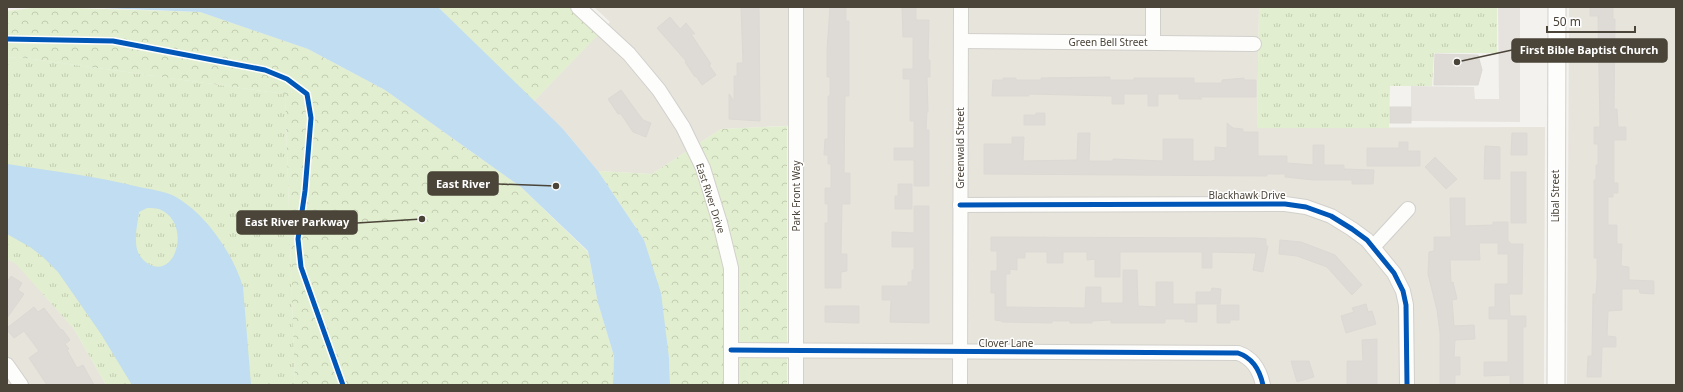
<svg xmlns="http://www.w3.org/2000/svg" width="1683" height="392" font-family="'Noto Sans',sans-serif">
<defs>
<pattern id="grass-tufts" width="24" height="20" patternUnits="userSpaceOnUse"><rect width="24" height="20" fill="#e1eecf"/><path d="M3 7l-1-3M5 7V3M7 7l1-3M15 17l-1-3M17 17v-4M19 17l1-3" fill="none" stroke="#c3cdb2"/></pattern>
<pattern id="park-crowns" width="20" height="18" patternUnits="userSpaceOnUse"><rect width="20" height="18" fill="#e1eecf"/><path d="M2 6a3 3 0 1 1 6 0M12 15a3 3 0 1 1 6 0" fill="none" stroke="#c3cdb2"/></pattern>
</defs>
<rect width="100%" height="100%" fill="#f4f2ee"/>
<!-- residential -->
<g fill="#e7e4dc">
<path d="M594,7H1259L1257,128L1545,127L1544,385H803V125L721,129L652,174L598,171L563,129L533,102L610,22Z"/>
<path d="M1569,7H1676V385H1567Z"/>
<path d="M7,259L16,263L74,329L106,385H7Z"/>
</g>
<!-- grass -->
<g fill="url(#grass-tufts)">
<path d="M1259,7H1497V53H1434L1432,86H1390L1389,128H1257Z"/>
<path d="M18,57L285,94L295,385H106L74,329L16,264L7,259V58Z"/>
</g>
<!-- park -->
<g fill="url(#park-crowns)">
<path d="M40,7L200,12L308,49L385,90L521,187L588,252L598,303L614,356L613,385H295L285,94L18,57L7,58V11Z"/>
<path d="M438,7H578L603,30L533,102Z"/>
<path d="M787,126V385H670L669,358L644,240L598,171L652,174L721,129Z"/>
</g>
<!-- parking -->
<path fill="#e6e3df" d="M1498,7H1520V122L1411,121V86L1474,87L1475,99H1499Z"/>
<!-- water -->
<g fill="#c0ddf1" fill-rule="evenodd">
<path d="M79,7H438L563,129L598,171L644,240L661,293L669,358L670,385H613L614,356L598,303L588,251L521,187L385,90L308,49L200,12Z"/>
<path d="M7,164C51,171 96,176 139,187C149,189 162,191 172,195C204,211 233,253 243,287L251,385H132L101,334L58,272L43,257L30,247L7,234ZM147,208C151,208 156,208 159,209C192,221 177,282 147,263C140,258 136,251 136,242C135,232 138,222 139,212Z"/>
</g>
<!-- building -->
<g fill="#dedbd6" stroke="#dcd9d4">
<path d="M741,7H759L760,121L729,119V94L734,101V76H737V63H743Z"/>
<path d="M830,7H846V21H849V96H845L844,173H850V204H842L841,254H847V271L841,272V288H825V223H828V204H825V188H831V164H828V155H824L825,139H828V96H830V77H827V50Z"/>
<path d="M902,7H916V20H929L928,60H930V77H927L928,112H927L926,130H929V186H914V160H894V148H914V121H910V79H903V69H913V37H903Z"/>
<path d="M1590,7H1613V19H1615L1614,109H1617L1618,127H1626V140H1614V183H1618V193H1613V197H1608V225H1617V244H1622L1621,266L1629,267V280L1654,281V294L1640,293L1639,289H1622V310L1608,311L1607,336L1616,337V347H1602L1601,377H1587L1588,356H1592L1593,294H1596L1597,280V258H1594V180H1596V165H1598V144H1594V127H1600L1598,16H1590Z"/>
<path d="M670,17L680,29L686,23L695,34H691L711,64L709,65L716,75L702,85L696,76L695,77L685,62L686,61L657,28Z"/>
<path d="M1435,54L1478,55L1482,70L1478,85H1434Z"/>
<path d="M1110,77V80H1134V78H1194V83H1222V80L1244,78V80H1256V97H1199L1202,99H1179V94H1158V106H1148V94H1124V104H1112V96L1029,94V96H992L993,80H1003V78H1016V80H1041V78Z"/>
<path d="M621,90L643,120L651,123L646,137L633,132L621,114H618L608,99Z"/>
<rect x="1390" y="107" width="21" height="16"/>
<path d="M1036,113H1045V125H1024V115H1036Z"/>
<path d="M1227,123L1233,128L1243,129V132H1258V156H1287V163L1313,165V145H1324V165H1344V169L1374,170L1373,184H1352V180H1314L1285,177V174H1267V176L984,174V144H1012V137H1024L1023,161L1077,160L1078,133H1090L1089,161H1113V159L1163,161V139H1193V161H1212L1215,160V147L1227,148Z"/>
<path d="M1512,133H1527V155H1511Z"/>
<path d="M1399,142H1408V151H1420V166H1367V148H1399Z"/>
<path d="M1485,146L1500,147V179H1484Z"/>
<path d="M1435,157L1457,179L1446,189L1425,167Z"/>
<rect x="1511" y="172" width="15" height="51"/>
<path d="M898,184H912V209H895V196H898Z"/>
<path d="M1450,198H1465V226L1493,225V222H1508V242H1510V244H1523L1522,294H1509L1510,316H1526V327H1523V385H1510V375L1484,376V362H1508V319H1489V307H1495V284H1508V254H1498V243H1479L1480,260H1450L1451,283L1453,282L1457,299L1452,300L1454,326L1474,325L1475,339L1455,340L1454,357H1460V375H1455V385H1440V333L1437,310L1428,274L1429,252L1434,251V237H1451Z"/>
<path d="M914,206H929V323L890,322L891,300H882V286H908V282H912V270H914V247H892V232L914,233Z"/>
<path d="M991,237L1256,238L1266,239V246H1268L1263,272L1253,270L1256,253L1212,252V268H1202V252H1120V277H1095V259L1087,260V252H1063V263H1047V252H1025V258H1017V270L1010,269V274H1006V307L1085,308L1086,287H1101V303H1123V270H1137L1138,306L1156,307V282H1173V304H1197V322H1185V319H1165V323H1111V320L1092,321V323H1070V321H1052V323L1002,322V321L995,320V293H991V271H997V251H991Z"/>
<path d="M1280,240L1301,242L1335,255L1362,285L1352,295L1327,267L1297,256L1279,254Z"/>
<path d="M11,276L22,283L18,290L24,294L7,318V282Z"/>
<path d="M1212,288L1221,289L1220,304H1196V292H1211Z"/>
<path d="M1366,304L1368,312L1372,311L1376,324L1346,333L1341,316L1354,312L1352,308Z"/>
<path d="M1217,305H1239V320H1230V323H1217Z"/>
<path d="M825,306H859V323L825,322Z"/>
<path d="M34,307L38,312L44,308L61,330L62,329L70,340L65,344L69,349L67,350L77,368L83,365L94,385H47L29,358L39,351L24,331L14,338L7,330V328Z"/>
<path d="M1377,339V385H1347V361H1363L1362,340Z"/>
<path d="M1291,361H1309L1314,377L1297,382Z"/>
</g>
<g fill="none" stroke-linecap="round" stroke-linejoin="round">
<!-- minor casing -->
<g stroke="#d2d0cb" stroke-width="16">
<g id="minor">
<path d="M578,7L629,54L659,90L683,127L703,168L720,223L731,268V385"/>
<path d="M1153,7V42"/>
<path d="M961,41L1254,44"/>
<path d="M960,205L1285,204L1306,207L1331,216L1352,229L1367,240L1394,273L1403,291L1406,305L1407,385"/>
<path d="M1373,247L1408,209"/>
<path d="M731,350L1238,353C1253,358 1260,371 1263,385"/>
<path d="M7,365L21,385"/>
<path d="M796,385V7"/>
<path d="M960,385L961,7"/>
</g>
</g>
<!-- tertiary casing -->
<g stroke="#d2d0cb" stroke-width="19">
<path id="tertiary" d="M1556,385L1557,7"/>
</g>
<!-- minor -->
<use href="#minor" stroke="#fdfdfc" stroke-width="14"/>
<!-- tertiary -->
<use href="#tertiary" stroke="#fdfdfc" stroke-width="17"/>
<!-- cycleway casing -->
<g stroke="#fff" stroke-width="8">
<g id="cycleway">
<path d="M7,39L113,41L265,70L287,79L307,94L311,118L305,191L298,239L301,267L343,385"/>
<path d="M960,205L1285,204L1306,207L1331,216L1352,229L1367,240L1394,273L1403,291L1406,305L1407,385"/>
<path d="M731,350L1238,353C1253,358 1260,371 1263,385"/>
</g>
</g>
<!-- cycleway -->
<use href="#cycleway" stroke="#0057b8" stroke-width="5"/>
</g>
<g text-anchor="middle" dominant-baseline="central" stroke-width="3" stroke-linejoin="round" paint-order="stroke">
<!-- street labels -->
<g font-size="10" fill="#4b4439" stroke="#fff">
<text x="1108" y="42">Green Bell Street</text>
<text transform="translate(960 148) rotate(-90)">Greenwald Street</text>
<text x="1247" y="195">Blackhawk Drive</text>
<text transform="translate(796 196) rotate(-90)">Park Front Way</text>
<text transform="translate(1555 196) rotate(-90)">Libal Street</text>
<text transform="translate(711 198) rotate(72)">East River Drive</text>
<text x="1006" y="343">Clover Lane</text>
</g>
</g>
<!-- callouts -->
<path fill="none" stroke="#4b4439" stroke-width="1.5" d="M1457 62L1512 50M556 186L498 184M422 219L357 223"/>
<g fill="#4b4439" stroke="#fff" stroke-width="1.5">
<circle cx="1457" cy="62" r="4"/>
<circle cx="556" cy="186" r="4"/>
<circle cx="422" cy="219" r="4"/>
</g>
<g fill="#4b4439" stroke="#4b4439" stroke-width="1.5">
<rect x="1512" y="39" width="155" height="23" rx="4"/>
<rect x="428" y="172" width="70" height="23" rx="4"/>
<rect x="237" y="211" width="120" height="23" rx="4"/>
</g>
<g font-size="11" text-anchor="middle" font-weight="bold" fill="#fff">
<text x="1589" y="54">First Bible Baptist Church</text>
<text x="463" y="188">East River</text>
<text x="297" y="226">East River Parkway</text>
</g>
<!-- border -->
<rect width="1683" height="392" fill="none" stroke="#4b4439" stroke-width="16"/>
<!-- scale -->
<path d="M1547 26v6h88v-6" fill="none" stroke="#4b4439" stroke-width="2"/>
<text x="1553" y="26" font-size="12" fill="#4b4439" stroke="#ffffff" stroke-width="3" paint-order="stroke">50 m</text>
</svg>
